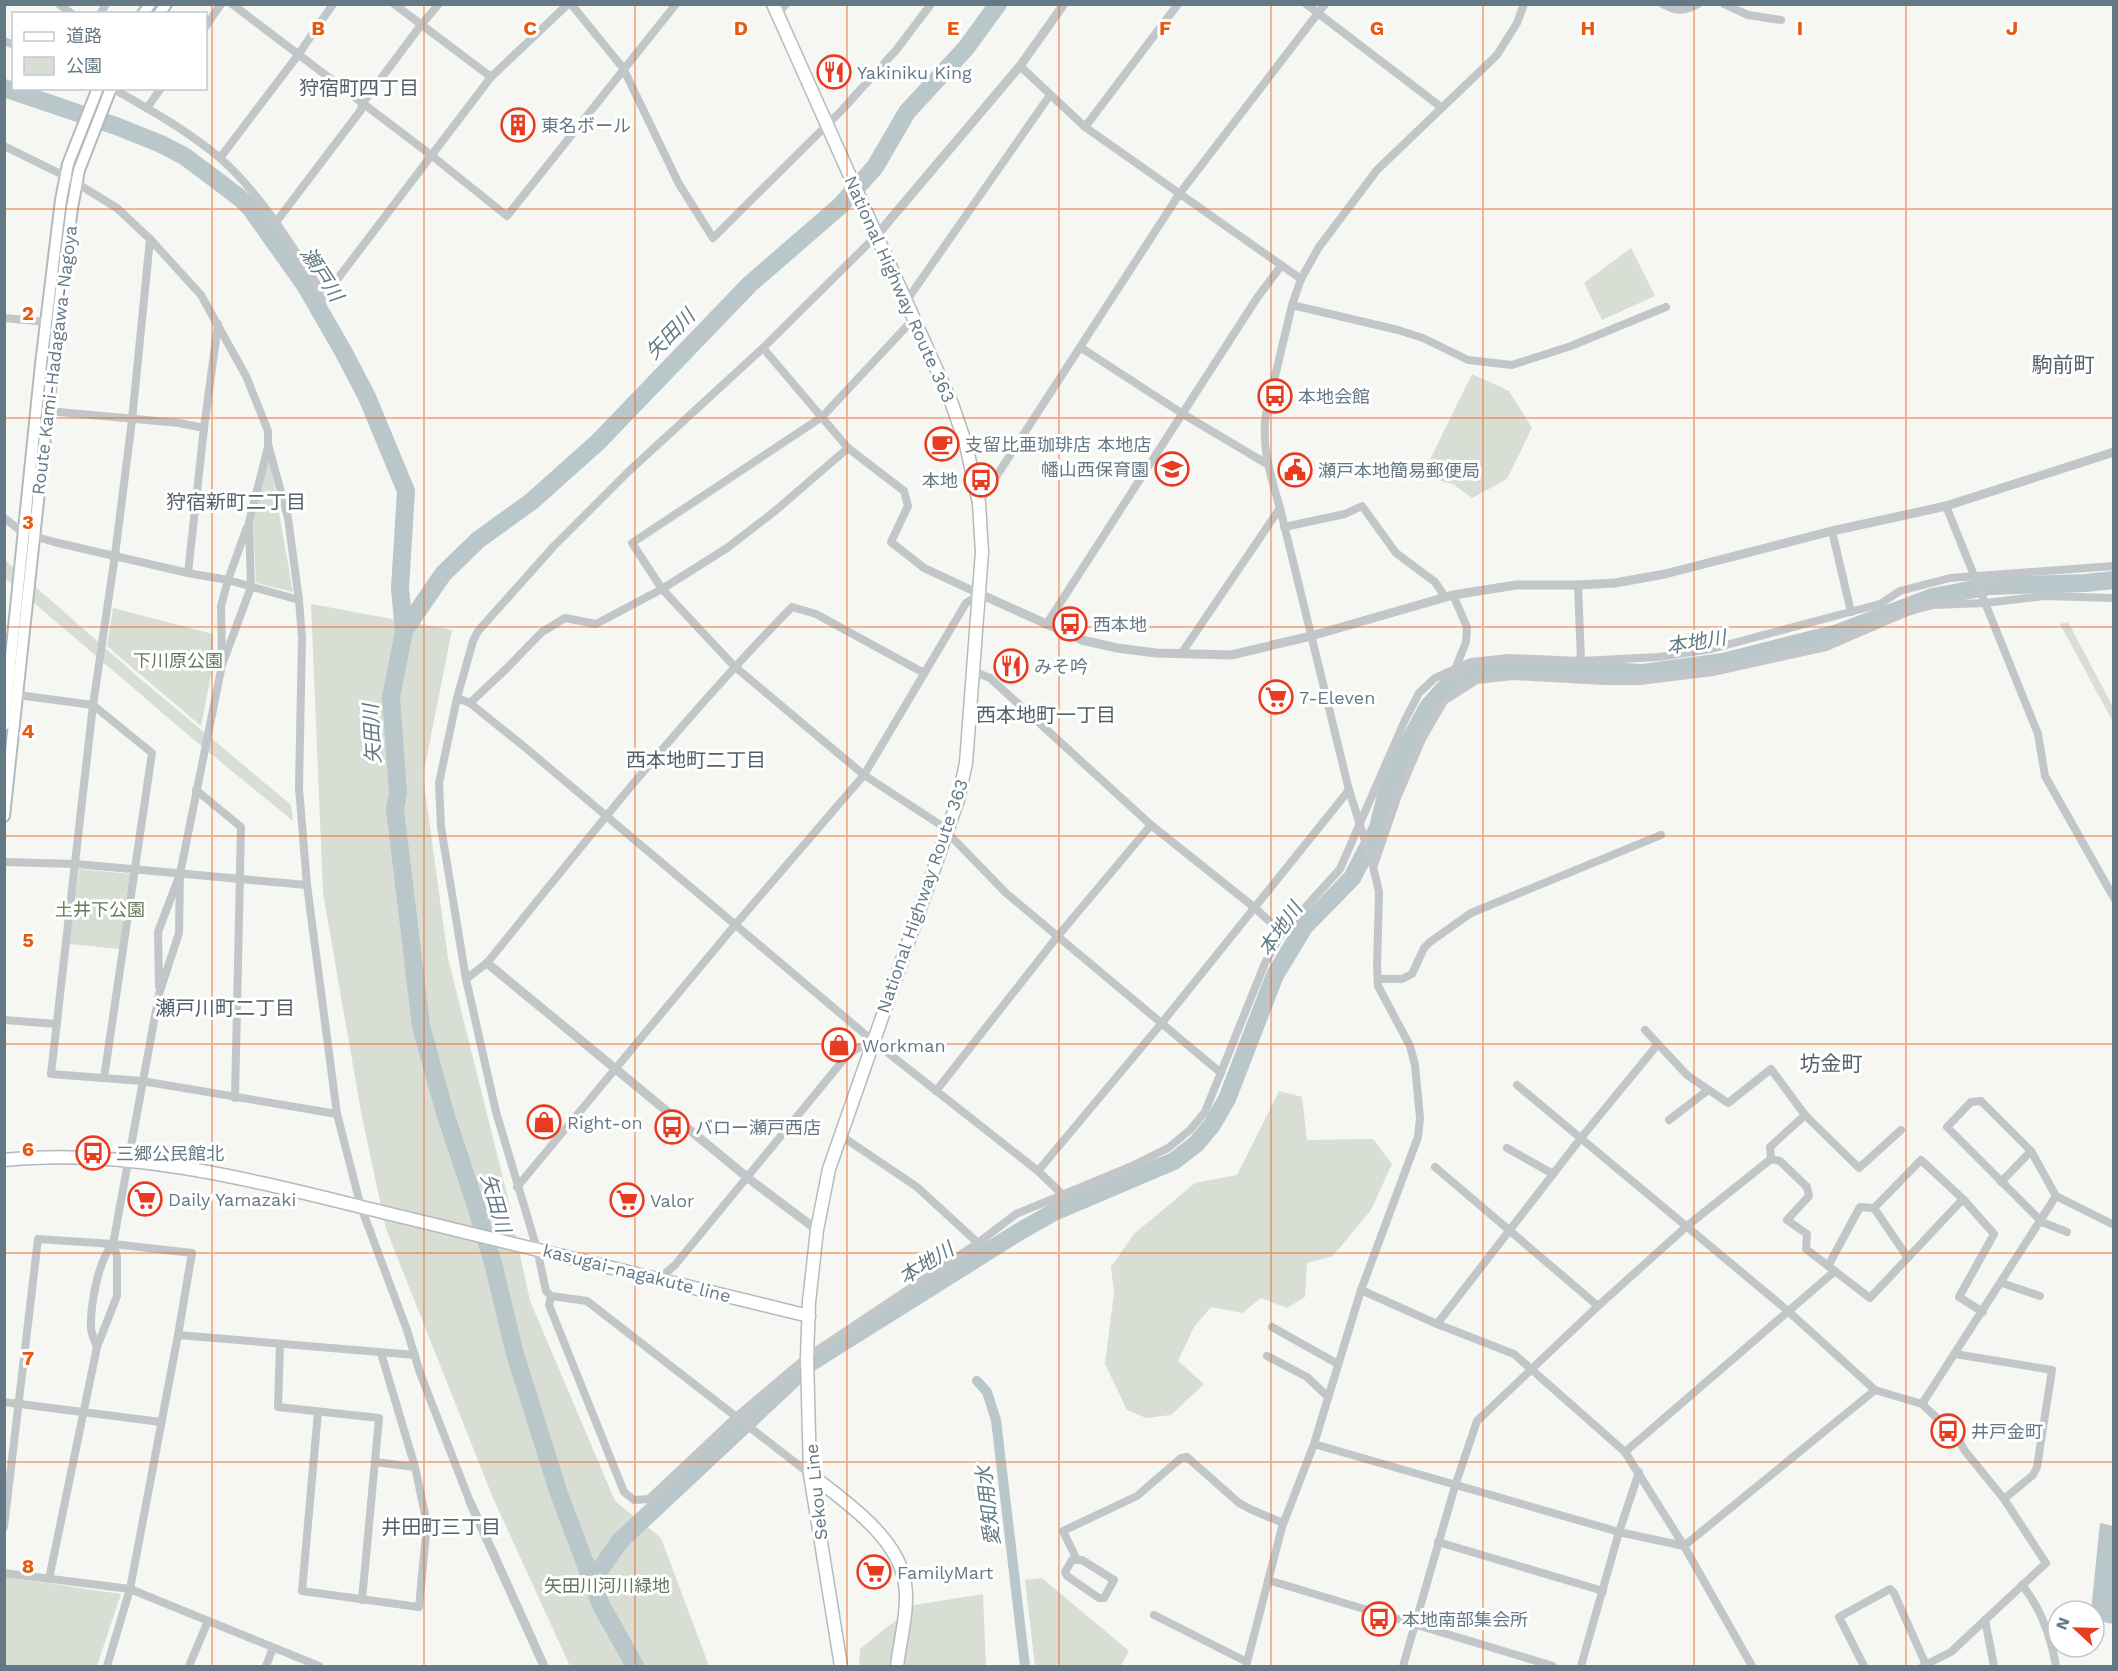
<svg xmlns="http://www.w3.org/2000/svg" width="2118" height="1671" font-family="'Work Sans','Noto Sans JP',sans-serif">
<rect width="100%" height="100%" fill="#f6f6f3"/>
<!-- green -->
<g fill="#d8ded4">
<path d="M1631,248L1655,296L1602,320L1584,283Z"/>
<path d="M1472,374L1509,391L1532,428L1507,479L1472,498L1453,484L1422,476Z"/>
<path d="M266,461H270L293,592L256,583L253,523Z"/>
<path d="M4,559L137,676L291,805L293,821L194,740L5,578Z"/>
<path d="M311,604L452,630L423,776L448,958L506,1190L530,1301L615,1501L661,1538L709,1666H570L493,1498L386,1229L362,1117L323,893Z"/>
<path d="M113,608L213,634V665L201,726L107,646Z"/>
<path d="M2068,622L2113,707V722L2060,624Z"/>
<path d="M79,869L131,874L120,949L69,944Z"/>
<path d="M1279,1091L1302,1097L1307,1140L1373,1139L1392,1164L1371,1210L1333,1256L1307,1263L1305,1297L1287,1308L1261,1298L1242,1313L1211,1307L1194,1327L1178,1361L1204,1384L1171,1415L1146,1418L1127,1410L1105,1364L1114,1293L1111,1267L1134,1234L1195,1183L1237,1175Z"/>
<path d="M5,1577L121,1594L97,1666H5Z"/>
<path d="M1042,1578L1129,1651L1121,1666H1035L1025,1580Z"/>
<path d="M983,1594L986,1666H859L860,1649L915,1605Z"/>
</g>
<!-- water -->
<path fill="#b9c7ca" d="M2100,1523L2113,1526V1624L2094,1620V1611H2091Z"/>
<g fill="none" stroke-linecap="round" stroke-linejoin="round">
<!-- canal -->
<path stroke="#b9c7ca" stroke-width="10" d="M977,1381L987,1392L996,1420L1025,1666"/>
<!-- river -->
<g stroke="#b9c7ca" stroke-width="18">
<path d="M4,88L116,126L161,144L184,156L203,170L240,198L251,209L305,285L343,351L367,397L406,491L400,588L404,631"/>
<path d="M592,1581L620,1541L810,1363L1017,1233L1054,1212L1174,1161L1196,1144L1212,1125L1227,1099L1275,975L1304,927L1352,878L1378,828L1387,791L1407,746L1428,707L1444,689L1464,673L1521,667L1643,673L1723,662L1838,633L1933,597L1990,586L2085,583L2114,580"/>
<path d="M635,1666L601,1605L559,1494L515,1354L493,1263L474,1200L445,1113L421,1026L395,809L398,793L391,697L404,631L443,574L478,540L532,501L598,442L750,284L840,206L875,167L907,112L966,48L998,4"/>
</g>
<!-- secondary casing -->
<g stroke="#b3babd" stroke-width="14">
<g id="secondary">
<path d="M143,14L150,4"/>
<path d="M159,14L166,4"/>
<path d="M4,725L41,364L61,200L68,164L98,88"/>
<path d="M4,816L59,306L72,208L79,170L111,88"/>
</g>
</g>
<!-- primary casing -->
<g stroke="#b4b9bc" stroke-width="15">
<g id="primary">
<path d="M4,1160C139,1146 273,1186 403,1217C538,1249 673,1282 809,1316"/>
<path d="M810,1474C844,1501 899,1537 905,1584C909,1608 900,1641 897,1666"/>
</g>
</g>
<!-- trunk casing -->
<g stroke="#b6babc" stroke-width="15">
<path id="trunk" d="M773,4L952,404L966,445L979,503L982,552L966,763L958,800L829,1169L817,1230L809,1302L807,1357L810,1474L841,1666"/>
</g>
<!-- minor -->
<g stroke="#c1c6c9" stroke-width="8">
<path d="M59,4L72,14"/>
<path d="M232,4L431,155L507,216L676,4"/>
<path d="M394,4L491,77"/>
<path d="M571,4L623,68L679,184L713,238L842,110L897,49L931,4"/>
<path d="M1306,4L1441,107"/>
<path d="M1663,4C1676,12 1686,11 1698,4"/>
<path d="M1724,4L1748,15L1781,20"/>
<path d="M100,14L106,4"/>
<path d="M778,14L786,4"/>
<path d="M206,26L221,4"/>
<path d="M4,41L14,45"/>
<path d="M1020,66L1085,127L1301,279"/>
<path d="M112,88C149,109 188,131 220,158C264,197 294,250 326,298L339,277L491,77L568,4"/>
<path d="M147,108L161,88"/>
<path d="M1085,127L1178,4"/>
<path d="M4,146L65,176L117,208L150,239L201,295L246,376L268,431V444L288,518L299,600L302,638L299,788L307,885L337,1114L361,1207L407,1330L420,1373L470,1502"/>
<path d="M220,158L298,55L333,4"/>
<path d="M276,222L361,110L362,104L421,25L439,4"/>
<path d="M877,235L763,348L629,471L553,547L478,631L473,641L457,698L439,783L441,827L466,979L496,1112L537,1249L546,1291L551,1296L549,1305L624,1492L634,1500L649,1499L736,1417L807,1357L978,1243L1016,1214L1132,1166L1168,1148L1190,1130L1205,1112L1265,963L1282,933L1340,869L1405,720L1419,693L1435,678L1471,662L1509,658L1581,661L1659,657L1711,649L1880,604L1900,591L1950,578L2114,566"/>
<path d="M150,239L132,420L115,555L93,705L51,1074L142,1081L337,1114"/>
<path d="M907,300L1050,95"/>
<path d="M1292,305L1398,330L1423,338L1468,360L1512,365L1571,346L1666,307"/>
<path d="M4,318L47,322"/>
<path d="M916,321L907,326L822,417L632,543L662,589L734,666L864,775L939,824L1006,893L1221,1073"/>
<path d="M1080,347L1183,414L1267,464"/>
<path d="M763,348L848,448L904,491L908,506L891,542L924,568L980,594"/>
<path d="M48,411L179,423L204,428"/>
<path d="M979,503L1180,193L1325,4"/>
<path d="M1946,506L2038,734L2045,776L2114,898"/>
<path d="M4,518L24,533L54,542L188,573L228,580L299,600"/>
<path d="M1284,527L1345,514L1362,506L1396,553L1435,582L1445,597"/>
<path d="M1832,531L1851,612"/>
<path d="M188,573L204,428L218,324"/>
<path d="M1578,585L1581,661"/>
<path d="M1453,595L1467,627L1466,642L1456,667L1461,689"/>
<path d="M1046,625L1257,298L1281,266"/>
<path d="M1181,654L1280,508"/>
<path d="M222,661L221,606L228,580L247,527"/>
<path d="M973,671L990,678L1151,825L1255,908L1282,933"/>
<path d="M18,695L93,705L152,753L104,1078"/>
<path d="M457,698L470,703L527,749L873,1041L1038,1171L1063,1195"/>
<path d="M470,703L507,668L542,632L565,618L596,624L662,589L727,548L775,511L848,448"/>
<path d="M196,790L241,827L235,1098"/>
<path d="M4,862L76,864L307,885"/>
<path d="M1374,865L1397,798L1422,739L1444,701L1477,680L1513,676L1604,681H1640L1713,672L1826,647L1907,612L1933,605L1985,603L2045,596L2114,598"/>
<path d="M466,979L487,963C585,842 682,719 792,607L816,614L924,673"/>
<path d="M1378,979H1402L1412,974L1424,948L1430,942L1471,913L1661,835"/>
<path d="M159,986L158,932L180,874L222,665L251,587L249,522L268,447"/>
<path d="M4,1020L57,1024"/>
<path d="M1645,1030L1687,1075L1728,1103L1771,1069L1805,1115L1770,1147L1771,1159"/>
<path d="M1517,1085L1788,1311L1875,1390L1922,1404L1957,1437L1965,1451L2004,1499L2046,1563L1951,1652L1923,1666"/>
<path d="M936,1091L1057,937L1151,825"/>
<path d="M1805,1115L1859,1168L1901,1130"/>
<path d="M1669,1120L1708,1090"/>
<path d="M840,1135L917,1187L978,1243"/>
<path d="M1507,1148L1553,1174"/>
<path d="M1435,1167L1598,1306"/>
<path d="M1038,1171L1161,1024L1349,790"/>
<path d="M2001,1182L2031,1151"/>
<path d="M517,1187L735,925L864,775L966,603L980,594"/>
<path d="M1874,1208L1921,1160L1963,1199L1994,1234L1959,1297L1983,1312"/>
<path d="M2067,1232L2042,1222L1947,1127L1971,1102L1981,1101L2031,1151L2056,1196L2114,1225"/>
<path d="M1828,1266L1860,1207L1874,1208L1908,1258"/>
<path d="M659,1279L675,1265L849,1053L873,1041"/>
<path d="M2002,1283L2040,1296"/>
<path d="M1361,1290L1437,1324L1514,1354L1625,1452L1684,1546L1752,1666"/>
<path d="M551,1296L587,1301L810,1474"/>
<path d="M1437,1324L1581,1138L1658,1044"/>
<path d="M1272,1327L1338,1364"/>
<path d="M178,1335L415,1355"/>
<path d="M280,1345L278,1407L379,1418L362,1600"/>
<path d="M97,1347C95,1342 92,1335 91,1329C90,1307 98,1260 113,1244"/>
<path d="M381,1353L415,1467"/>
<path d="M1955,1354L2052,1370L2037,1467L2033,1475L2004,1499"/>
<path d="M1267,1356L1307,1377L1328,1397"/>
<path d="M4,1402L161,1422"/>
<path d="M1922,1404L2056,1196"/>
<path d="M318,1412L302,1591L419,1607L427,1524L415,1467L375,1462"/>
<path d="M1314,1444L1619,1532L1684,1546"/>
<path d="M1625,1452L1835,1271"/>
<path d="M4,1527L38,1239L113,1244L192,1253L178,1335L130,1589L107,1666"/>
<path d="M1438,1542L1603,1591"/>
<path d="M1684,1546L1875,1390"/>
<path d="M1072,1560H1082L1114,1580L1104,1598H1099L1067,1576L1065,1572Z"/>
<path d="M1077,1560L1063,1531L1137,1496L1181,1458L1187,1457L1239,1503L1250,1509L1283,1523"/>
<path d="M4,1573L130,1589L319,1666"/>
<path d="M49,1579L97,1347L117,1296V1256L113,1244L159,994L179,933L180,874"/>
<path d="M1268,1580L1553,1666"/>
<path d="M2022,1585C2041,1608 2051,1638 2056,1666"/>
<path d="M1154,1615L1247,1662"/>
<path d="M1985,1620L1994,1666"/>
<path d="M189,1666L208,1621"/>
<path d="M266,1666L273,1648"/>
<path d="M1246,1666L1282,1527L1314,1444L1361,1290L1418,1137L1420,1118L1415,1065L1410,1046L1378,986L1377,967L1379,892L1373,866L1349,790L1280,508C1271,477 1261,447 1266,414L1292,305L1301,279L1319,247L1377,170L1497,55L1517,23L1524,4"/>
<path d="M1403,1666L1455,1486L1477,1421L1598,1306L1687,1226L1771,1159L1780,1161L1807,1187L1809,1196L1787,1220L1807,1234L1806,1249L1870,1298L1963,1199"/>
<path d="M1581,1666L1619,1532L1639,1472"/>
<path d="M1864,1666L1839,1617L1890,1589L1894,1593L1926,1665"/>
</g>
<!-- tertiary -->
<g stroke="#c1c6c9" stroke-width="9">
<path d="M877,235L1020,66L1064,4"/>
<path d="M980,594L1082,640L1117,648L1156,653L1231,655L1311,636L1453,595L1516,585H1578L1615,583L1665,574L1832,531L1946,506L2114,452"/>
<path d="M487,963L748,1178L817,1230"/>
<path d="M470,1502L544,1666"/>
</g>
<!-- secondary -->
<use href="#secondary" stroke="#fff" stroke-width="10"/>
<!-- primary -->
<use href="#primary" stroke="#fff" stroke-width="12"/>
<!-- trunk -->
<use href="#trunk" stroke="#fff" stroke-width="12"/>
</g>
<!-- grid -->
<path fill="none" stroke="#e8590c" stroke-width="1.5" stroke-opacity="0.55" d="M212,4V1666M424,4V1666M635,4V1666M847,4V1666M1059,4V1666M1271,4V1666M1483,4V1666M1694,4V1666M1906,4V1666M4,209H2114M4,418H2114M4,627H2114M4,836H2114M4,1044H2114M4,1253H2114M4,1462H2114"/>
<!-- icons -->
<defs>
<g id="restaurant-ring" transform="scale(1.725)"><circle r="9.5" fill="#fff" stroke="#e83c20" stroke-width="1.5"/><path d="M-5-6h1v4h1v-4h1v4h1v-4h1v5L-1.5 .5V6h-2V.5L-5-1ZM5-6V6H3V1.5H1.5Q1.5-4 5-6Z" fill="#e83c20"/></g>
<g id="building-ring" transform="scale(1.725)"><circle r="9.5" fill="#fff" stroke="#e83c20" stroke-width="1.5"/><path d="M-4-6H4V6H1V3H-1V6H-4ZM-2.5-4.3h1.7v1.8h-1.7ZM.8-4.3h1.7v1.8H.8ZM-2.5-1h1.7V.8h-1.7ZM.8-1h1.7V.8H.8Z" fill="#e83c20"/></g>
<g id="bus-ring" transform="scale(1.725)"><circle r="9.5" fill="#fff" stroke="#e83c20" stroke-width="1.5"/><path d="M-5-6H5V4H4V6H2V4H-2V6H-4V4H-5ZM-3.5-4V0h7V-4ZM-3.5 1.2v1.5H-2V1.2ZM2 1.2v1.5H3.5V1.2Z" fill="#e83c20"/></g>
<g id="cafe-ring" transform="scale(1.725)"><circle r="9.5" fill="#fff" stroke="#e83c20" stroke-width="1.5"/><path d="M-5.5-4.5H6V0H3Q3 3.5 0 3.5H-2.5Q-5.5 3.5-5.5 0ZM3-3.2v2h1.7v-2ZM-6 4.5H4V6H-6Z" fill="#e83c20"/></g>
<g id="school-ring" transform="scale(1.725)"><circle r="9.5" fill="#fff" stroke="#e83c20" stroke-width="1.5"/><path d="M0-5L7-2L0 1L-7-2ZM-4 1L0 2.5L4 1V4Q0 6-4 4Z" fill="#e83c20"/></g>
<g id="civic-ring" transform="scale(1.725)"><circle r="9.5" fill="#fff" stroke="#e83c20" stroke-width="1.5"/><path d="M-.6-6.5H3V-4.5H.6V-3L4-1V1h2V6H-6V1h2V-1L-.6-3ZM-1.2 2.5V6h2.4V2.5Z" fill="#e83c20"/></g>
<g id="supermarket-ring" transform="scale(1.725)"><circle r="9.5" fill="#fff" stroke="#e83c20" stroke-width="1.5"/><path d="M-6-5.5h2.5l.6 2H6L4.5 2H-2.5L-4.4-4H-6ZM-1.5 3.2a1.3 1.3 0 1 0 .1 0ZM3 3.2a1.3 1.3 0 1 0 .1 0Z" fill="#e83c20"/></g>
<g id="shop-ring" transform="scale(1.725)"><circle r="9.5" fill="#fff" stroke="#e83c20" stroke-width="1.5"/><path d="M-5-2.5h2.3a2.7 3.5 0 0 1 5.4 0H5L5.5 6h-11ZM-1.5-2.5h3a1.5 2.3 0 0 0-3 0Z" fill="#e83c20"/></g>
</defs>
<g fill-rule="evenodd">
<use href="#restaurant-ring" x="834" y="72"/>
<use href="#building-ring" x="518" y="125"/>
<use href="#bus-ring" x="1275" y="396"/>
<use href="#cafe-ring" x="942" y="444"/>
<use href="#school-ring" x="1172" y="469"/>
<use href="#civic-ring" x="1295" y="470"/>
<use href="#bus-ring" x="981" y="480"/>
<use href="#bus-ring" x="1070" y="624"/>
<use href="#restaurant-ring" x="1011" y="666"/>
<use href="#supermarket-ring" x="1276" y="697"/>
<use href="#shop-ring" x="839" y="1045"/>
<use href="#shop-ring" x="544" y="1122"/>
<use href="#bus-ring" x="672" y="1127"/>
<use href="#bus-ring" x="93" y="1153"/>
<use href="#supermarket-ring" x="145" y="1199"/>
<use href="#supermarket-ring" x="627" y="1200"/>
<use href="#bus-ring" x="1948" y="1431"/>
<use href="#supermarket-ring" x="874" y="1572"/>
<use href="#bus-ring" x="1379" y="1619"/>
</g>
<g text-anchor="middle" dominant-baseline="central" stroke-width="6" stroke-linejoin="round" paint-order="stroke">
<!-- poi labels -->
<g font-size="18" fill="#647985" stroke="#fff" text-anchor="start">
<text x="857" y="72">Yakiniku King</text>
<text x="541" y="125">東名ボール</text>
<text x="1298" y="396">本地会館</text>
<text x="965" y="444">支留比亜珈琲店 本地店</text>
<text x="1149" y="469" text-anchor="end">幡山西保育園</text>
<text x="1318" y="470">瀬戸本地簡易郵便局</text>
<text x="958" y="480" text-anchor="end">本地</text>
<text x="1093" y="624">西本地</text>
<text x="1034" y="666">みそ吟</text>
<text x="1299" y="697">7-Eleven</text>
<text x="862" y="1045">Workman</text>
<text x="567" y="1122">Right-on</text>
<text x="695" y="1127">バロー瀬戸西店</text>
<text x="116" y="1153">三郷公民館北</text>
<text x="168" y="1199">Daily Yamazaki</text>
<text x="650" y="1200">Valor</text>
<text x="1971" y="1431">井戸金町</text>
<text x="897" y="1572">FamilyMart</text>
<text x="1402" y="1619">本地南部集会所</text>
</g>
<!-- street labels -->
<g font-size="18" fill="#647985" stroke="#fff">
<text transform="translate(900 289) rotate(66)">National Highway Route 363</text>
<text transform="translate(54 360) rotate(-83)">Route Kami-Hadagawa-Nagoya</text>
<text transform="translate(922 896) rotate(-71)">National Highway Route 363</text>
<text transform="translate(637 1273) rotate(14)">kasugai-nagakute line</text>
<text transform="translate(816 1492) rotate(-96)">Sekou Line</text>
</g>
<!-- park labels -->
<g font-size="18" fill="#66775f" stroke="#fff">
<text x="178" y="660">下川原公園</text>
<text x="100" y="909">土井下公園</text>
<text x="607" y="1585">矢田川河川緑地</text>
</g>
<!-- neighbourhood labels -->
<g font-size="20" fill="#52616a" stroke="#fff">
<text x="359" y="88">狩宿町四丁目</text>
<text x="236" y="502">狩宿新町二丁目</text>
<text x="1046" y="715">西本地町一丁目</text>
<text x="696" y="760">西本地町二丁目</text>
<text x="225" y="1008">瀬戸川町二丁目</text>
<text x="441" y="1527">井田町三丁目</text>
</g>
<!-- water labels -->
<g font-size="20" font-style="italic" fill="#607b81" stroke="#fff">
<text transform="translate(322 274) rotate(57)">瀬戸川</text>
<text transform="translate(670 334) rotate(-46)">矢田川</text>
<text transform="translate(1696 642) rotate(-9)">本地川</text>
<text transform="translate(372 734) rotate(-93)">矢田川</text>
<text transform="translate(1280 929) rotate(-55)">本地川</text>
<text transform="translate(496 1203) rotate(74)">矢田川</text>
<text transform="translate(926 1263) rotate(-32)">本地川</text>
<text transform="translate(988 1506) rotate(-97)">愛知用水</text>
</g>
<!-- quarter labels -->
<g font-size="21" fill="#52616a" stroke="#fff">
<text x="2063" y="364">駒前町</text>
<text x="1831" y="1063">坊金町</text>
</g>
</g>
<g font-size="20" text-anchor="middle" font-weight="bold" fill="#e8590c" stroke="#fff" stroke-width="6" stroke-linejoin="round" paint-order="stroke">
<text x="318" y="35">B</text>
<text x="530" y="35">C</text>
<text x="741" y="35">D</text>
<text x="953" y="35">E</text>
<text x="1165" y="35">F</text>
<text x="1377" y="35">G</text>
<text x="1588" y="35">H</text>
<text x="1800" y="35">I</text>
<text x="2012" y="35">J</text>
<text x="28" y="320">2</text>
<text x="28" y="529">3</text>
<text x="28" y="738">4</text>
<text x="28" y="947">5</text>
<text x="28" y="1156">6</text>
<text x="28" y="1365">7</text>
<text x="28" y="1573">8</text>
</g>
<!-- border -->
<rect width="2118" height="1671" fill="none" stroke="#647985" stroke-width="12"/>
<!-- legend -->
<rect x="12" y="12" width="195" height="78" fill="#ffffff" stroke="#c1c9ce" stroke-width="1.5"/>
<rect x="24" y="32" width="30" height="9" fill="#ffffff" stroke="#c1c9ce" stroke-width="1.5"/>
<text x="66" y="42" font-size="18" fill="#647985">道路</text>
<rect x="24" y="57" width="30" height="18" fill="#d8ded4" stroke="#c1c9ce" stroke-width="1.5"/>
<text x="66" y="72" font-size="18" fill="#647985">公園</text>
<!-- north arrow -->
<g transform="translate(2076 1629) rotate(292)"><circle r="28" fill="#ffffff" stroke="#c1c9ce" stroke-width="1.5"/>
<path d="M0-4.5L10 22L0 15L-10 22Z" fill="#e83c20"/>
<text y="-9" font-size="16" font-weight="bold" text-anchor="middle" fill="#647985">N</text>
</g>
</svg>
